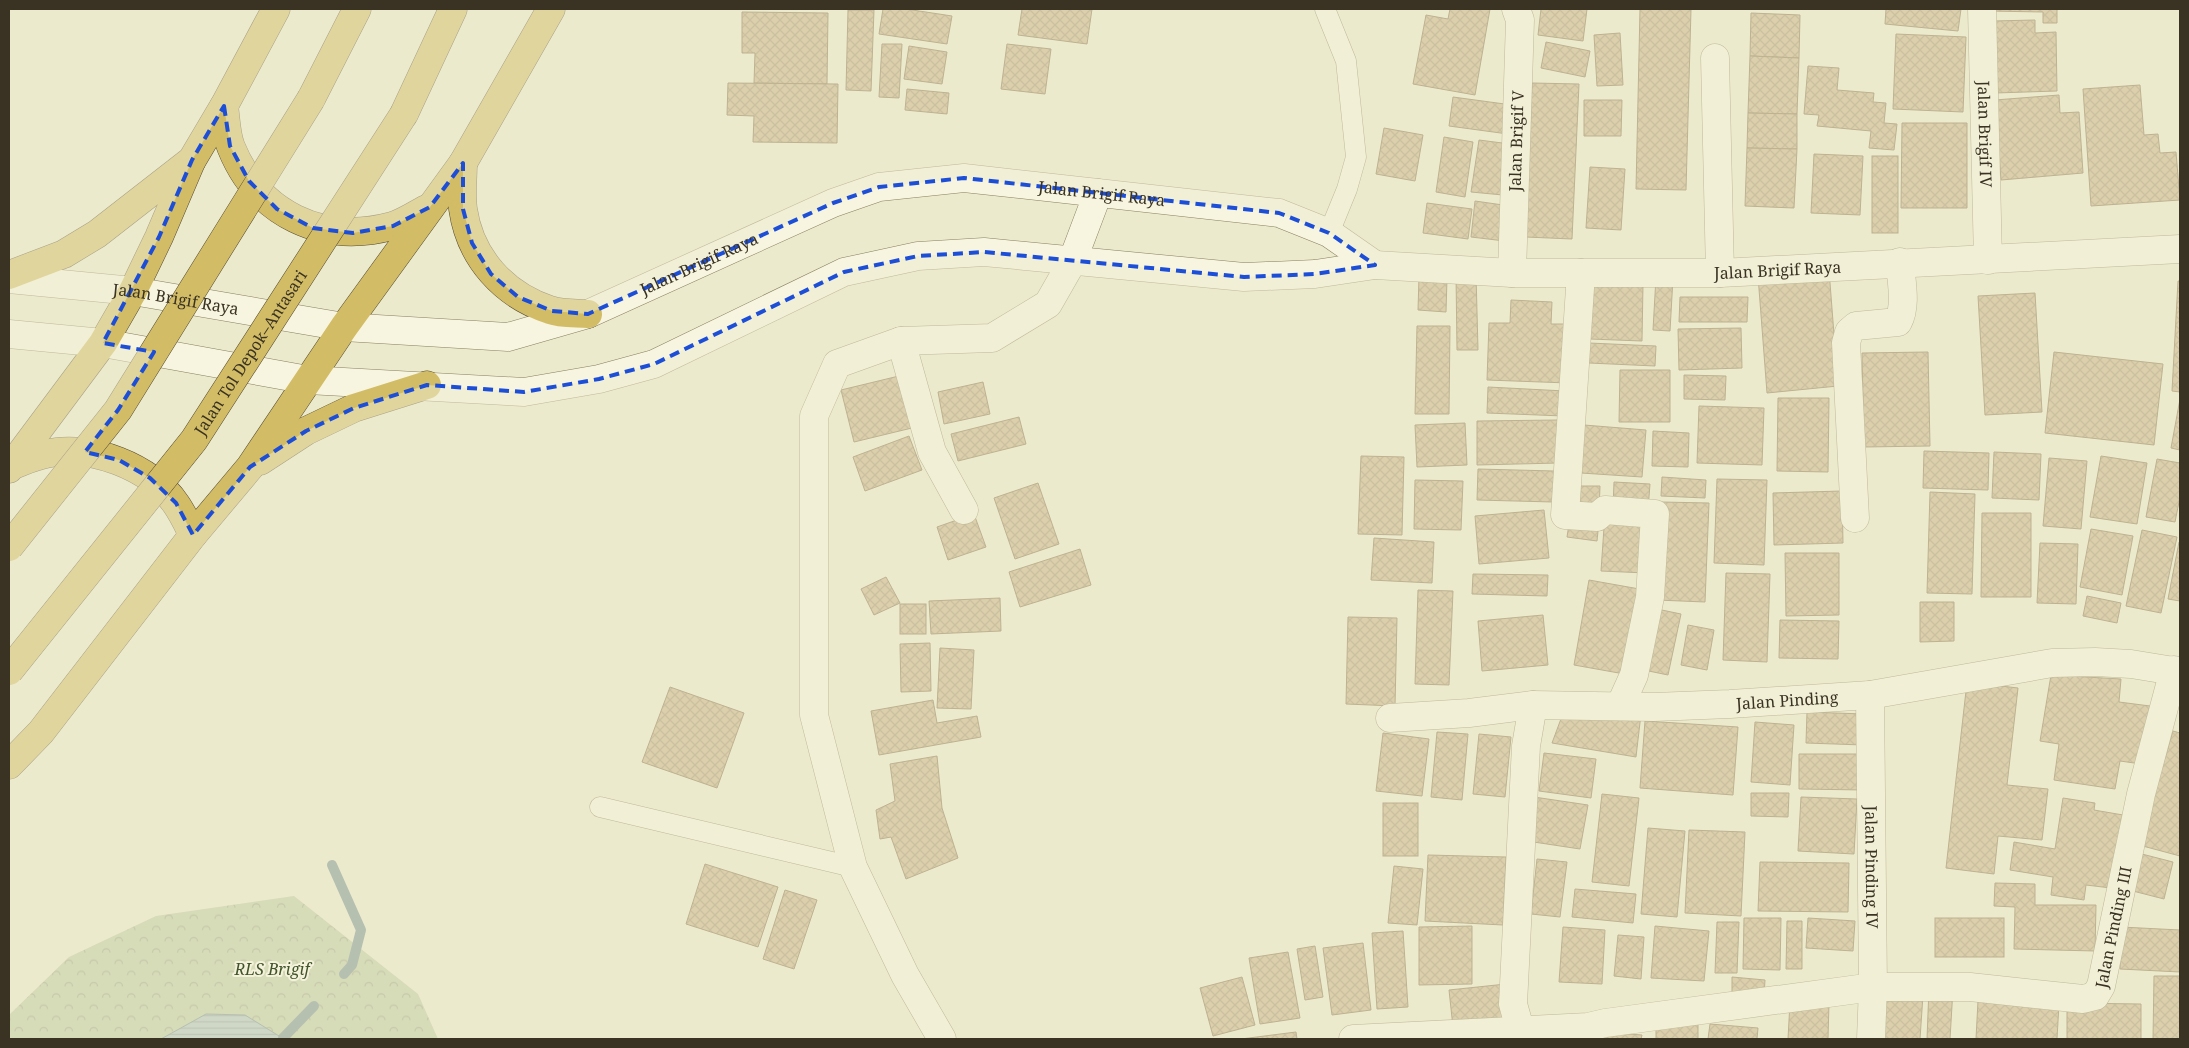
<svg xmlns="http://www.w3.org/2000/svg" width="2189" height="1048" font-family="'Noto Serif',serif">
<defs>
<pattern id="forest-crowns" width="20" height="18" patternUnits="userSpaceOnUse" patternTransform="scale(1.25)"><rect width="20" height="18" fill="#bbc9a0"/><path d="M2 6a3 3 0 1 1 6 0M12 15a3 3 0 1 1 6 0" fill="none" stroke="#99a482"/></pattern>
<pattern id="water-rules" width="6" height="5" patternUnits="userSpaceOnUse" patternTransform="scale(1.25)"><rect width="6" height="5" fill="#abc1c0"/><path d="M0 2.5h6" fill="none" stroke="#8c9d9c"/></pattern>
<pattern id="building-cross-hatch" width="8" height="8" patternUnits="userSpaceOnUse" patternTransform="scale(1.25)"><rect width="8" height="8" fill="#c6b085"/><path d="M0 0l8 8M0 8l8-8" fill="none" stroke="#a2906c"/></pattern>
</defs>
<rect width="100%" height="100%" fill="#eceacc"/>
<!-- forest -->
<path fill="url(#forest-crowns)" d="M294,896L418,994L438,1039H9V1015L69,957L156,916Z"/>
<!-- water -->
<path fill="url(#water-rules)" stroke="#728f8f" d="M206,1014L245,1015L284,1039H161Z"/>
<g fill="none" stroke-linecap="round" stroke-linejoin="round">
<!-- stream -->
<g stroke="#728f8f" stroke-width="10">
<path d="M332,865L361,930L352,965L344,974"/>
<path d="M283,1038L314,1006"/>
</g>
</g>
<!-- building -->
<g fill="url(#building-cross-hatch)" stroke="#856f49">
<path d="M883,9H906L952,16L947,44L879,34Z"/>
<path d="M1022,9H1092L1087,44L1018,35Z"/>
<path d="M1450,9H1490L1475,95L1413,84L1426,15L1448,19Z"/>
<path d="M1541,9H1587L1583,41L1538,35Z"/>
<path d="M1640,9H1691L1686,190L1636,189Z"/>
<path d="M1886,9H1961L1958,31L1885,24Z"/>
<path d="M1988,9H2057V23H2043V12L1988,11Z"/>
<path d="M848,10H874L871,91L846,90Z"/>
<path d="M742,12L828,13L827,84L754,83L755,53H742Z"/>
<path d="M1751,13L1800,15L1799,58L1750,56Z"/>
<path d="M2035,20V33L2056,32L2057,91L1995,93L1993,21Z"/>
<path d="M1620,33L1623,85L1597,86L1594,35Z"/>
<path d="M1896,34L1966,37L1963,112L1893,109Z"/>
<path d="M1546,42L1590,51L1585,77L1541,68Z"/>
<path d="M882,44H902L899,98L879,97Z"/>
<path d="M1007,44L1051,49L1045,94L1001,89Z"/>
<path d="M909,46L947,52L942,84L904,79Z"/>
<path d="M1750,56L1799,58L1797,114L1748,113Z"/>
<path d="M1808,66L1839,68L1837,90L1874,93L1873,102L1886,103L1884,123L1897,124L1894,150L1869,148L1871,131L1817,126L1819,115L1804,114Z"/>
<path d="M728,83L838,84L837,143L753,142L754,116L727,115Z"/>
<path d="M1532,83L1579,84L1572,239L1526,237Z"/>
<path d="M2140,85L2144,135L2158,134L2160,153L2176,152L2180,200L2091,206L2083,89Z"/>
<path d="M907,89L949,93L947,114L905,110Z"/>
<path d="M2059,95L2060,113L2079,112L2083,173L2001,180L1995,100Z"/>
<path d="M1453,97L1512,105L1508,134L1449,126Z"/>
<path d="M1584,100H1622L1621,136H1584Z"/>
<path d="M1748,113L1797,114V149L1747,148Z"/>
<path d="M1902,123H1967V208H1901Z"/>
<path d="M1384,128L1423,135L1415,181L1376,174Z"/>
<path d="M1444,137L1473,142L1465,197L1436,192Z"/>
<path d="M1479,140L1510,144L1503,195L1471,192Z"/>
<path d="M1747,148L1797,149L1794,208L1745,206Z"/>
<path d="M1814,154L1863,156L1860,215L1811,213Z"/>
<rect x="1872" y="156" width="26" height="77"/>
<path d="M1590,167L1625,169L1621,230L1586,228Z"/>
<path d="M1475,201L1510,206L1505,241L1471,237Z"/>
<path d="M1427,203L1472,209L1468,239L1423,233Z"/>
<path d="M1829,270L1838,386L1767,393L1758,276Z"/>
<path d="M1456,274H1476L1478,350H1457Z"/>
<path d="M1419,277L1447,278L1446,312L1418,310Z"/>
<path d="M1656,277L1673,278L1670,331L1653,330Z"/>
<path d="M2178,281H2180V392L2172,391Z"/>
<path d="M1592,282L1643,284L1642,341L1590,339Z"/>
<path d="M2035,293L2042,412L1985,415L1978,296Z"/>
<path d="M1680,297H1748L1747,322H1679Z"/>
<path d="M1511,300L1552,302L1551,324H1569L1568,383L1487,380L1489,323H1510Z"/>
<path d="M1417,326H1450L1449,414H1415Z"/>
<path d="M1741,328L1742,368L1679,370L1678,329Z"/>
<path d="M1589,343L1656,346L1655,366L1589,363Z"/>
<path d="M1928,352L1930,446L1864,447L1862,353Z"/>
<path d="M2054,352L2163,364L2154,445L2045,433Z"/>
<path d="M1620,370H1670V422H1619Z"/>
<path d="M903,375L916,427L854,442L841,390Z"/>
<path d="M1684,375L1726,376L1725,400L1684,399Z"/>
<path d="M983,382L990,414L944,424L938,392Z"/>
<path d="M1488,387L1565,391L1563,416L1487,413Z"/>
<path d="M1778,398H1829L1828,472L1777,471Z"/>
<path d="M2180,399V450L2171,448Z"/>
<path d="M1699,406L1764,408L1762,465L1697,463Z"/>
<path d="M1019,417L1026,444L958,461L951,434Z"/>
<path d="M1558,420L1559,463L1477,465V421Z"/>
<path d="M1465,423L1467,465L1417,467L1415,425Z"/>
<path d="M1584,425L1646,430L1642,477L1581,473Z"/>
<path d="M1653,431L1689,433L1688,467L1652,466Z"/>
<path d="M909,436L922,470L865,491L853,457Z"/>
<path d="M1924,451L1989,453L1988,490L1923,488Z"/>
<path d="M1994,452L2041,454L2039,500L1992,498Z"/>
<path d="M1361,456L1404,457L1402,535L1358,534Z"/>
<path d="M2101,456L2147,463L2137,524L2090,517Z"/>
<path d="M2049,458L2087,461L2081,529L2043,526Z"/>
<path d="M2157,459L2180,463V497L2175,522L2146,517Z"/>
<path d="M1478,469L1554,471L1553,502L1477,500Z"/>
<path d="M1662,477L1706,480L1705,498L1661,496Z"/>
<path d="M1717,479L1767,480L1764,565L1714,563Z"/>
<path d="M1415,480L1463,481L1461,530L1414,529Z"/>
<path d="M1614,482L1650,484L1648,510L1613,508Z"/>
<path d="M1038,483L1059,544L1015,559L994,498Z"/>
<path d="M1572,486H1600L1599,512L1571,511Z"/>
<path d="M1842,491L1843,543L1774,545L1773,493Z"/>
<path d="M1930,492L1975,494L1972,594L1927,593Z"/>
<path d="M1661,502L1709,503L1705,602L1657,600Z"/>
<path d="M1544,510L1549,558L1479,564L1475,516Z"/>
<path d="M1605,513L1649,516L1646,573L1601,571Z"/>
<path d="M1982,513H2031V597H1981Z"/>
<path d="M974,514L986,547L948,560L937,527Z"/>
<path d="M1570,518L1599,521L1597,541L1567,537Z"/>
<path d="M2091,529L2133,536L2122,595L2080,587Z"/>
<path d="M2142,530L2177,537L2161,613L2126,606Z"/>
<path d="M1374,538L1434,542L1432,583L1371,580Z"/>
<path d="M2179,542H2180V601L2168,599Z"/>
<path d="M2040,543L2078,544L2076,604L2037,603Z"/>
<path d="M1080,549L1091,585L1020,607L1009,572Z"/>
<path d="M1785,553H1839V615L1786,616Z"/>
<path d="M1726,573L1770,574L1767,662L1723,660Z"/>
<path d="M1473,574L1548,575L1547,596L1472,594Z"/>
<path d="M886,577L900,603L874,615L861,589Z"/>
<path d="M1589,580L1645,590L1630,675L1574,665Z"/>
<path d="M1418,590L1453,591L1449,685L1415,684Z"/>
<path d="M2087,596L2121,603L2117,623L2083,616Z"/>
<path d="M1000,598L1001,631L931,634L929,601Z"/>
<path d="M1920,602H1954V641L1920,642Z"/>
<rect x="900" y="604" width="26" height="30"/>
<path d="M1652,608L1681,614L1668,675L1639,669Z"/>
<path d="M1543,615L1548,665L1482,671L1478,621Z"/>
<path d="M1348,617L1397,618L1395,706L1346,704Z"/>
<path d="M1780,620L1839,621L1838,659L1779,658Z"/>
<path d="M1688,625L1714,630L1707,670L1681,665Z"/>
<path d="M930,643L931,691L901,692L900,644Z"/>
<path d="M940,648L974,650L971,709L937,708Z"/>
<path d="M2051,675L2121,679L2119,702L2150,706L2141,764L2120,761L2115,789L2054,780L2059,744L2040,741Z"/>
<path d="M1967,682L2018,688L2007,785L2048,789L2042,840L1998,836L1994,874L1946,868Z"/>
<path d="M670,687L744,713L717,788L642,762Z"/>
<path d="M933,700L937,723L977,716L981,737L879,755L871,711Z"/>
<path d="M1565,708L1641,714L1636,757L1552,743Z"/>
<path d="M1807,712L1864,714L1863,745L1806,743Z"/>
<path d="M1645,721L1738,727L1733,795L1640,788Z"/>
<path d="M1755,722L1794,725L1790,785L1751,782Z"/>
<path d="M2173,731L2180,733V856L2139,845Z"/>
<path d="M1437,732L1468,734L1462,800L1431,797Z"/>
<path d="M1383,733L1429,739L1422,796L1376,791Z"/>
<path d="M1479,734L1511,737L1505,797L1473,794Z"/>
<path d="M1544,753L1596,759L1591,798L1539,791Z"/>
<path d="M1799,754H1864V790L1799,789Z"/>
<path d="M937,756L942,808L958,858L906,879L891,837L880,839L876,810L895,801L890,764Z"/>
<path d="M1751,793H1789L1788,817L1751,816Z"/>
<path d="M1602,794L1639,798L1629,886L1592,882Z"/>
<path d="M1534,797L1588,805L1580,849L1527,841Z"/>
<path d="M1801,797L1857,799L1854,854L1798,851Z"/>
<path d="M2063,798L2095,803L2094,810L2123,815L2111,888L2086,885L2084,900L2051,895L2053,877L2010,870L2014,842L2055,849Z"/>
<rect x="1383" y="803" width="35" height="53"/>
<path d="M1648,828L1685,831L1677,917L1641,914Z"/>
<path d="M1689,830L1745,832L1741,916L1685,913Z"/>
<path d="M2138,853L2173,862L2164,899L2129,890Z"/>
<path d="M1428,855L1506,857L1503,925L1425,921Z"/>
<path d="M1537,859L1567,862L1560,917L1531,914Z"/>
<path d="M1760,862L1849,863L1848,912L1758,911Z"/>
<path d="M705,864L778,887L758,947L686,924Z"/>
<path d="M1394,866L1423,869L1417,925L1388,923Z"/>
<path d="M1995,883L2035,884V905H2096L2095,951L2014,949L2015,907L1994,906Z"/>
<path d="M1575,889L1636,894L1633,923L1572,917Z"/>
<path d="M785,890L817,900L794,969L763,959Z"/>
<path d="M1744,918H1781L1780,970L1743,969Z"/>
<path d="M1808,918L1855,921L1853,951L1806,948Z"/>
<rect x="1935" y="918" width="69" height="39"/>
<path d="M1787,921H1802V969H1786Z"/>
<path d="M1717,922H1739L1737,973H1715Z"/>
<path d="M1472,926V984L1419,985V927Z"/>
<path d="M1655,926L1709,931L1704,981L1651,978Z"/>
<path d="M1563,927L1605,930L1602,984L1559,982Z"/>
<path d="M2121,927L2180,930V972L2120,969Z"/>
<path d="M1403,931L1408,1007L1377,1009L1372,933Z"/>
<path d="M1618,935L1644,937L1641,979L1614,976Z"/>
<path d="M1363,943L1371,1010L1332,1015L1323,948Z"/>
<path d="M1315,946L1323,997L1305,1000L1297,949Z"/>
<path d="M1288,952L1300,1018L1260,1024L1249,958Z"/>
<path d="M2154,976H2180V1039H2153Z"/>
<path d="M1242,977L1255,1025L1213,1036L1200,988Z"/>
<path d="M1732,977L1765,980L1764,996L1732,994Z"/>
<path d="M1506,984L1510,1020L1453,1027L1449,990Z"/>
<path d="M1929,988L1953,989L1950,1039H1927Z"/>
<path d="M1881,993L1923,995L1920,1039H1878Z"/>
<path d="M1978,1001L2059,1004L2057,1039H1976Z"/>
<path d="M1790,1002L1829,1003L1828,1039H1788Z"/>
<path d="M2067,1003L2141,1004V1039H2067Z"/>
<path d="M1698,1019V1039H1656V1020Z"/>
<path d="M1710,1024L1758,1028L1757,1039H1708Z"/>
<path d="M1296,1032L1297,1039H1241Z"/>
<path d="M1602,1032L1642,1035L1641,1039H1601Z"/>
</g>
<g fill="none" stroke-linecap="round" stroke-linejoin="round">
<!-- service casing -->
<g stroke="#887f61" stroke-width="21">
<g id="service">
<path d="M1325,9L1346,61L1356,157L1347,189L1329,233"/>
<path d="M600,807L853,867"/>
</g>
</g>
<!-- minor casing -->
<g stroke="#887f61" stroke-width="29">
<g id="minor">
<path id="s1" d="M1982,9L1988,260"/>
<path d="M1715,58L1720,273"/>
<path id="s2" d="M1512,273L1520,20L1516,9"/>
<path d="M1581,273L1565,515L1597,517L1605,510L1655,514L1650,597L1634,675L1620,706"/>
<path d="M901,341L932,452L964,510"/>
<path d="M1855,518L1846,343L1849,332L1856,326L1898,322C1907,305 1901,281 1900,262"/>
<path id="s3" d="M1870,695L1873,987L1871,1039"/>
<path id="s4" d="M1390,718L1469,713L1533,705L1654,707L1730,704L1870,695L2052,663L2095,662L2131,664L2180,672"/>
<path d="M1520,1029L1513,1004L1526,746L1533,705"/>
<path d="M942,1039L905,975L853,867L814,715V416L837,364L901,341L992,338L1048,304L1072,262L1098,193"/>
<path id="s5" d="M1353,1039L1588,1027L1605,1023L1873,987H1970L2083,999L2095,996L2101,986L2141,794L2174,670"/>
</g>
</g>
<!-- tertiary casing -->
<g stroke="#887f61" stroke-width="29">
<g id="tertiary">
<path id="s6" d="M9,279L133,291L344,327L508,337L588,314L833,203L879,187L964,178L1279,213L1329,233L1375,265"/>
<path id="s7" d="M9,334L103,343L308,380L524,392L599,379L654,364L844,272L918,256L984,252L1244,277L1315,274L1375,265L1512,273H1720L2180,249"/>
</g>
</g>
<!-- motorway casing -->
<g stroke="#564c34" stroke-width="29">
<g id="motorway">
<path d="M311,99L357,9"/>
<path d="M224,106C226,119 226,135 231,147C258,214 322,245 392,226C403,223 415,215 426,209"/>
<path d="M404,114L453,9"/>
<path d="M463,163C463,178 461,194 463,209C470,258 504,295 550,310C561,314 576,313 588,314"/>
<path d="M9,275L64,254L97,234L192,160L224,106L276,9"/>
<path d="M260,461L306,431L354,408L427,385"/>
<path d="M13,465C24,461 35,456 46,454C90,443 151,467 176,504C183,514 188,525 193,535"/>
<path d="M9,469L103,343L133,291L159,237L191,162"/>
<path d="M9,765L41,732L193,535L250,467L344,327L463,163L551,9"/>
</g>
</g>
<!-- service -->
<use href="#service" stroke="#f7f5df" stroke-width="20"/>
<!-- minor -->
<use href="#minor" stroke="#f7f5df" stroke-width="28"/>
<!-- tertiary -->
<use href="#tertiary" stroke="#f7f5df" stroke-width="28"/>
<!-- motorway -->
<use href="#motorway" stroke="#d2bc66" stroke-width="28"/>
<!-- motorway-bridge casing -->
<g stroke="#564c34" stroke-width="29" stroke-linecap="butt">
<g id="motorway-bridge">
<path d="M9,547L118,410L311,99"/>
<path id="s8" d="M9,671L194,440L404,114"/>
</g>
</g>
<!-- motorway-bridge -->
<use href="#motorway-bridge" stroke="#d2bc66" stroke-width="28"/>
</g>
<!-- marked area -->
<path d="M0 0H2189V1048H0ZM224,106L230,146L249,181L277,209L313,228L353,233L393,226L430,207L463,163V209L472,243L491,274L518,297L552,311L588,314L833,203L879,187L964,178L1279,213L1329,233L1375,265L1315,274L1244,277L984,252L918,256L844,272L654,364L599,379L524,392L427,385L354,408L306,431L250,467L193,535L176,503L150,478L119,460L85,452L118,410L154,352L103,343L159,237L192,160Z" fill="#eceacc" fill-opacity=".55" fill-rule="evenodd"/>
<path fill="none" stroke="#1d4ed8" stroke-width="4" stroke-dasharray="10 6" stroke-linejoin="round" d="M224,106L230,146L249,181L277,209L313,228L353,233L393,226L430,207L463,163V209L472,243L491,274L518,297L552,311L588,314L833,203L879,187L964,178L1279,213L1329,233L1375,265L1315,274L1244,277L984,252L918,256L844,272L654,364L599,379L524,392L427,385L354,408L306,431L250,467L193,535L176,503L150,478L119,460L85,452L118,410L154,352L103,343L159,237L192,160Z"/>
<g text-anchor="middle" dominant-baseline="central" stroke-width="4" stroke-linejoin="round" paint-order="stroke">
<!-- street labels -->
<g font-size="16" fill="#3a3323" stroke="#f4f2db">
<text stroke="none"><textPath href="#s1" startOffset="125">Jalan Brigif IV</textPath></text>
<text stroke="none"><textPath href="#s2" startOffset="132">Jalan Brigif V</textPath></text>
<text stroke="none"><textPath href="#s6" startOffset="1128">Jalan Brigif Raya</textPath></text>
<text stroke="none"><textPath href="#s6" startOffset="708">Jalan Brigif Raya</textPath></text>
<text stroke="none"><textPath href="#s7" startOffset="1801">Jalan Brigif Raya</textPath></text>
<text stroke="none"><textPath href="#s6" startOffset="168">Jalan Brigif Raya</textPath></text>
<text stroke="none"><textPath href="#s8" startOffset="400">Jalan Tol Depok–Antasari</textPath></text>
<text stroke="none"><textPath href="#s4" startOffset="398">Jalan Pinding</textPath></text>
<text stroke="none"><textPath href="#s3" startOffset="172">Jalan Pinding IV</textPath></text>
<text stroke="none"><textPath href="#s5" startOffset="818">Jalan Pinding III</textPath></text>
</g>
<!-- park labels -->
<g font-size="16" font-style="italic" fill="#40542b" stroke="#f4f2db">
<text x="272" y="969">RLS Brigif</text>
</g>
</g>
<!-- border -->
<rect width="2189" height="1048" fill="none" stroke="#3a3323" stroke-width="20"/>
</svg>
